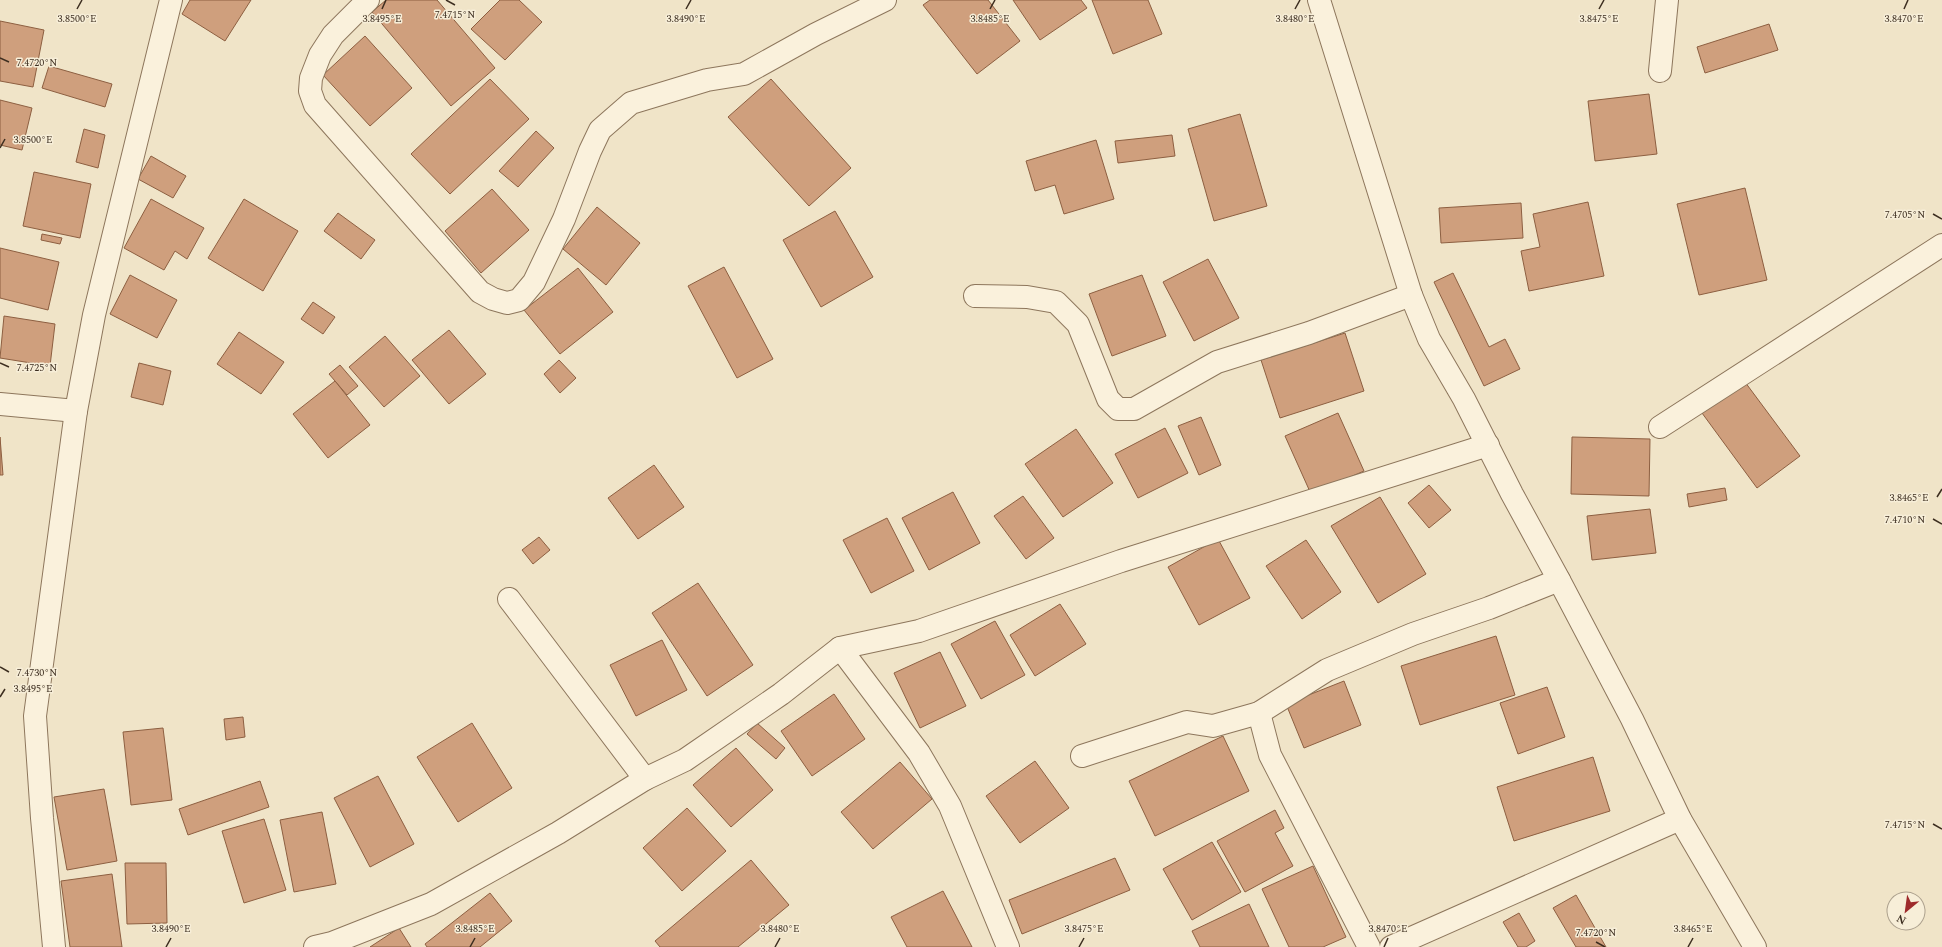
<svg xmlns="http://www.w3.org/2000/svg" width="1942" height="947" font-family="Spectral,serif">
<rect width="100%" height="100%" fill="#f0e4c8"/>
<!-- building -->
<g fill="#cf9f7d" stroke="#8d5f41">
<path d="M190,0H251L225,41L182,14Z"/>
<path d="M386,0H437L495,68L451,106L372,12Z"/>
<path d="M500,0H519L542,22L505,60L471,29Z"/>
<path d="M930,0H988L1020,41L977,74L923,5Z"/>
<path d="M1013,0H1081L1087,8L1040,40Z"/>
<path d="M1092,0H1148L1162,34L1113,54Z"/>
<path d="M0,21L44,30L33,87L0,81Z"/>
<path d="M1769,24L1778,50L1705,73L1697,47Z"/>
<path d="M365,36L412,88L370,126L323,75Z"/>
<path d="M49,66L112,84L105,107L42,88Z"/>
<path d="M490,79L529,119L450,194L411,154Z"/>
<path d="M771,79L851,168L809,206L728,117Z"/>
<path d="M1649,94L1657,154L1595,161L1588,101Z"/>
<path d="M0,100L32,108L22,150L0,145Z"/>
<path d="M1240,114L1267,206L1214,221L1188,129Z"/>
<path d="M84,129L105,135L98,168L76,162Z"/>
<path d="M536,131L554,148L518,187L499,171Z"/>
<path d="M1172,135L1175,156L1118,163L1115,141Z"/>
<path d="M1096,140L1114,199L1064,214L1055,185L1035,191L1026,161Z"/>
<path d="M151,156L186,176L173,198L138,179Z"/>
<path d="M34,172L91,184L80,238L23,226Z"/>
<path d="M1745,188L1767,280L1699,295L1677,204Z"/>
<path d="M492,189L529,230L481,273L445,231Z"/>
<path d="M151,199L204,228L187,259L175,251L164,270L124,248Z"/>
<path d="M244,199L298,231L263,291L208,258Z"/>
<path d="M1588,202L1604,276L1529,291L1521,251L1540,247L1533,214Z"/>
<path d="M1521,203L1523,238L1441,243L1439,208Z"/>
<path d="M597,207L640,243L606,285L563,249Z"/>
<path d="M835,211L873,277L821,307L783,240Z"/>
<path d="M338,213L375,240L361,259L324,231Z"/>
<path d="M42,234L62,238L60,244L41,240Z"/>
<path d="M0,248L59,262L48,310L0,298Z"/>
<path d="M1208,259L1239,318L1194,341L1163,282Z"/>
<path d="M724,267L773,359L737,378L688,286Z"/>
<path d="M578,268L613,312L560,354L524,310Z"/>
<path d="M1453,273L1489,347L1505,339L1520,369L1484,386L1434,282Z"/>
<path d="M130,275L177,300L157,338L110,314Z"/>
<path d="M1142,275L1166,336L1112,356L1089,294Z"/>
<path d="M313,302L335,317L323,334L301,319Z"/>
<path d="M4,316L55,324L50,366L0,358Z"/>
<path d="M449,330L486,374L449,404L412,360Z"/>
<path d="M239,332L284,362L261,394L217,364Z"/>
<path d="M1345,333L1364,391L1280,418L1261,360Z"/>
<path d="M385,336L420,376L384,407L349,367Z"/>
<path d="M559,360L576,378L560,393L544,374Z"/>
<path d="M139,363L171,371L163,405L131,397Z"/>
<path d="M340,365L358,386L347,395L329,374Z"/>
<path d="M335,381L370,425L328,458L293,414Z"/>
<path d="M1745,382L1800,456L1757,488L1702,413Z"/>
<path d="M1338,413L1364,471L1311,494L1285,436Z"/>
<path d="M1201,417L1221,465L1199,475L1178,426Z"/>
<path d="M1165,428L1188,473L1138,498L1115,454Z"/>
<path d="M1076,429L1113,483L1063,517L1025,464Z"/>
<path d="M0,437L3,475H0Z"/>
<path d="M1572,437L1650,439L1649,496L1571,494Z"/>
<path d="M654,465L684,507L638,539L608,498Z"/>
<path d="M1429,485L1451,510L1429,528L1408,503Z"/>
<path d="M1725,488L1727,500L1689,507L1687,494Z"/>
<path d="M953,492L980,543L929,570L902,518Z"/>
<path d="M1023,496L1054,538L1026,559L994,516Z"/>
<path d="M1380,497L1426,574L1378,603L1331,526Z"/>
<path d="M1650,509L1656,553L1592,560L1587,516Z"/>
<path d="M887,518L914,571L871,593L843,540Z"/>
<path d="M539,537L550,550L533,564L522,550Z"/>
<path d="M1218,539L1250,598L1199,625L1168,567Z"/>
<path d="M1306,540L1341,592L1302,619L1266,566Z"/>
<path d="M698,583L753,665L707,696L652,613Z"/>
<path d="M1060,604L1086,644L1035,676L1010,635Z"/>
<path d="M995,621L1025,675L981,699L951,644Z"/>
<path d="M1496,636L1515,695L1420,725L1401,666Z"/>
<path d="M662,640L687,690L636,716L610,665Z"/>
<path d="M940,652L966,706L920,728L894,673Z"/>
<path d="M1344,681L1361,725L1304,748L1286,704Z"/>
<path d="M1547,687L1565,737L1518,754L1500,703Z"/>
<path d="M834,694L865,739L812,776L781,731Z"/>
<path d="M243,717L245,737L226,740L224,719Z"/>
<path d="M472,723L512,788L458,822L417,757Z"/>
<path d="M757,723L785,748L776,759L747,734Z"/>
<path d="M163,728L172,800L131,805L123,732Z"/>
<path d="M1223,736L1249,791L1155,836L1129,781Z"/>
<path d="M736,748L773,790L731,827L693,785Z"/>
<path d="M1593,757L1610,811L1514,841L1497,787Z"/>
<path d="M1035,761L1069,808L1020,843L986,796Z"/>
<path d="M900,762L932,799L873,849L841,812Z"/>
<path d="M378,776L414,844L370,867L334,798Z"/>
<path d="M260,781L269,807L188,835L179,809Z"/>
<path d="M104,789L117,861L67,870L54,797Z"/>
<path d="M687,808L726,851L682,891L643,848Z"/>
<path d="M1275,810L1284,828L1275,833L1293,866L1245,892L1217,841Z"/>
<path d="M322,812L336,884L294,892L280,820Z"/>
<path d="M264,819L286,890L244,903L222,831Z"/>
<path d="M1212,842L1241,892L1192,920L1163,869Z"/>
<path d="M1115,858L1130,890L1022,934L1009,900Z"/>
<path d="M751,860L789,905L738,947H660L655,941Z"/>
<path d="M125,863H166L167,923L127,924Z"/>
<path d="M1313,866L1346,937L1323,947H1289L1262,889Z"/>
<path d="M112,874L122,947H70L61,881Z"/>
<path d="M943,891L972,947H907L891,917Z"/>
<path d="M490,893L512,921L480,947H427L425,944Z"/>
<path d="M1576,895L1606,947H1576L1553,908Z"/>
<path d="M1249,904L1269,947H1200L1192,931Z"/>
<path d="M1519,913L1535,941L1526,947H1518L1503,922Z"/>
<path d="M399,928L411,947H370Z"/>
</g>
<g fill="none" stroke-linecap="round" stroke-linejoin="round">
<!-- minor casing -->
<g stroke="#8d765c" stroke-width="24">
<g id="minor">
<path d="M368,0L333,35L320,55L311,78L310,91L315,105L480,292L493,299L507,303L519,300L534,282L564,219L590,151L600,130L631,103L707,80L744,74L816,34L885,0"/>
<path d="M1319,0L1411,295L1429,339L1464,399L1512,494L1559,580L1632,719L1680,819L1755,947"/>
<path d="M1660,71L1667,0"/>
<path d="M975,296L1027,297L1056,302L1078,324L1108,399L1118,409H1134L1217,362L1309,333L1411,295"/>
<path d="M0,404L76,411"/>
<path d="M1660,427L1942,245"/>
<path d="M840,648L919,631L1121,561L1488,445"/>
<path d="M1259,713L1270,755L1369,947"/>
<path d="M1082,756L1187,722L1213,726L1259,713L1327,670L1413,634L1489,608L1559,580"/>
<path d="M645,779L685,760L781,694L840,648L919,753L950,806L1008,947"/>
<path d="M54,947L42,818L35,716L76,411L94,315L171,0"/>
<path d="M315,947L332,943L431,904L558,833L645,779L509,599"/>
<path d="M1391,947L1680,819"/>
</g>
</g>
<!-- minor -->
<use href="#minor" stroke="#faf1dc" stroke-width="22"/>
</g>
<!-- ticks -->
<path fill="none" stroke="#3d2e20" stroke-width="1.5" d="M446,0L455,5M77,9L82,0M382,9L386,0M686,9L691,0M990,9L995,0M1295,9L1300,0M1599,9L1604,0M1904,9L1908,0M0,58L9,62M0,148L5,139M1933,214L1942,219M0,363L9,367M1937,497L1942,489M1933,519L1942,524M0,667L9,672M0,697L5,689M1933,824L1942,829M1596,942L1605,947M166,947L171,938M470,947L475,938M775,947L780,938M1079,947L1084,938M1384,947L1388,938M1688,947L1693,938"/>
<g font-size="10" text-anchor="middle" fill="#3d2e20" stroke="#f7eed8" stroke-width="3" stroke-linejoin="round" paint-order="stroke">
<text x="455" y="18">7.4715°N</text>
<text x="77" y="22">3.8500°E</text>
<text x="382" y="22">3.8495°E</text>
<text x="686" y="22">3.8490°E</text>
<text x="990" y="22">3.8485°E</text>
<text x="1295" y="22">3.8480°E</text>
<text x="1599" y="22">3.8475°E</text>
<text x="1904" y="22">3.8470°E</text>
<text x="37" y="66">7.4720°N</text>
<text x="33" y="143">3.8500°E</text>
<text x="1905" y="218">7.4705°N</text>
<text x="37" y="371">7.4725°N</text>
<text x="1909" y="501">3.8465°E</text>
<text x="1905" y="523">7.4710°N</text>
<text x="37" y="676">7.4730°N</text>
<text x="33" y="692">3.8495°E</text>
<text x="1905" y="828">7.4715°N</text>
<text x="171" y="932">3.8490°E</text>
<text x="475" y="932">3.8485°E</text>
<text x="780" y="932">3.8480°E</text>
<text x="1084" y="932">3.8475°E</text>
<text x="1388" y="932">3.8470°E</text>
<text x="1693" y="932">3.8465°E</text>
<text x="1596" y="936">7.4720°N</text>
</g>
<!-- north arrow -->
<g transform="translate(1906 911) rotate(209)"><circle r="19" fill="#f7eed8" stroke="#ada18e"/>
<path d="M0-3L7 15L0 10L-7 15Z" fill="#9e2a2b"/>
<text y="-6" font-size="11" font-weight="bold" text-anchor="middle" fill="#3d2e20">N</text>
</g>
</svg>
